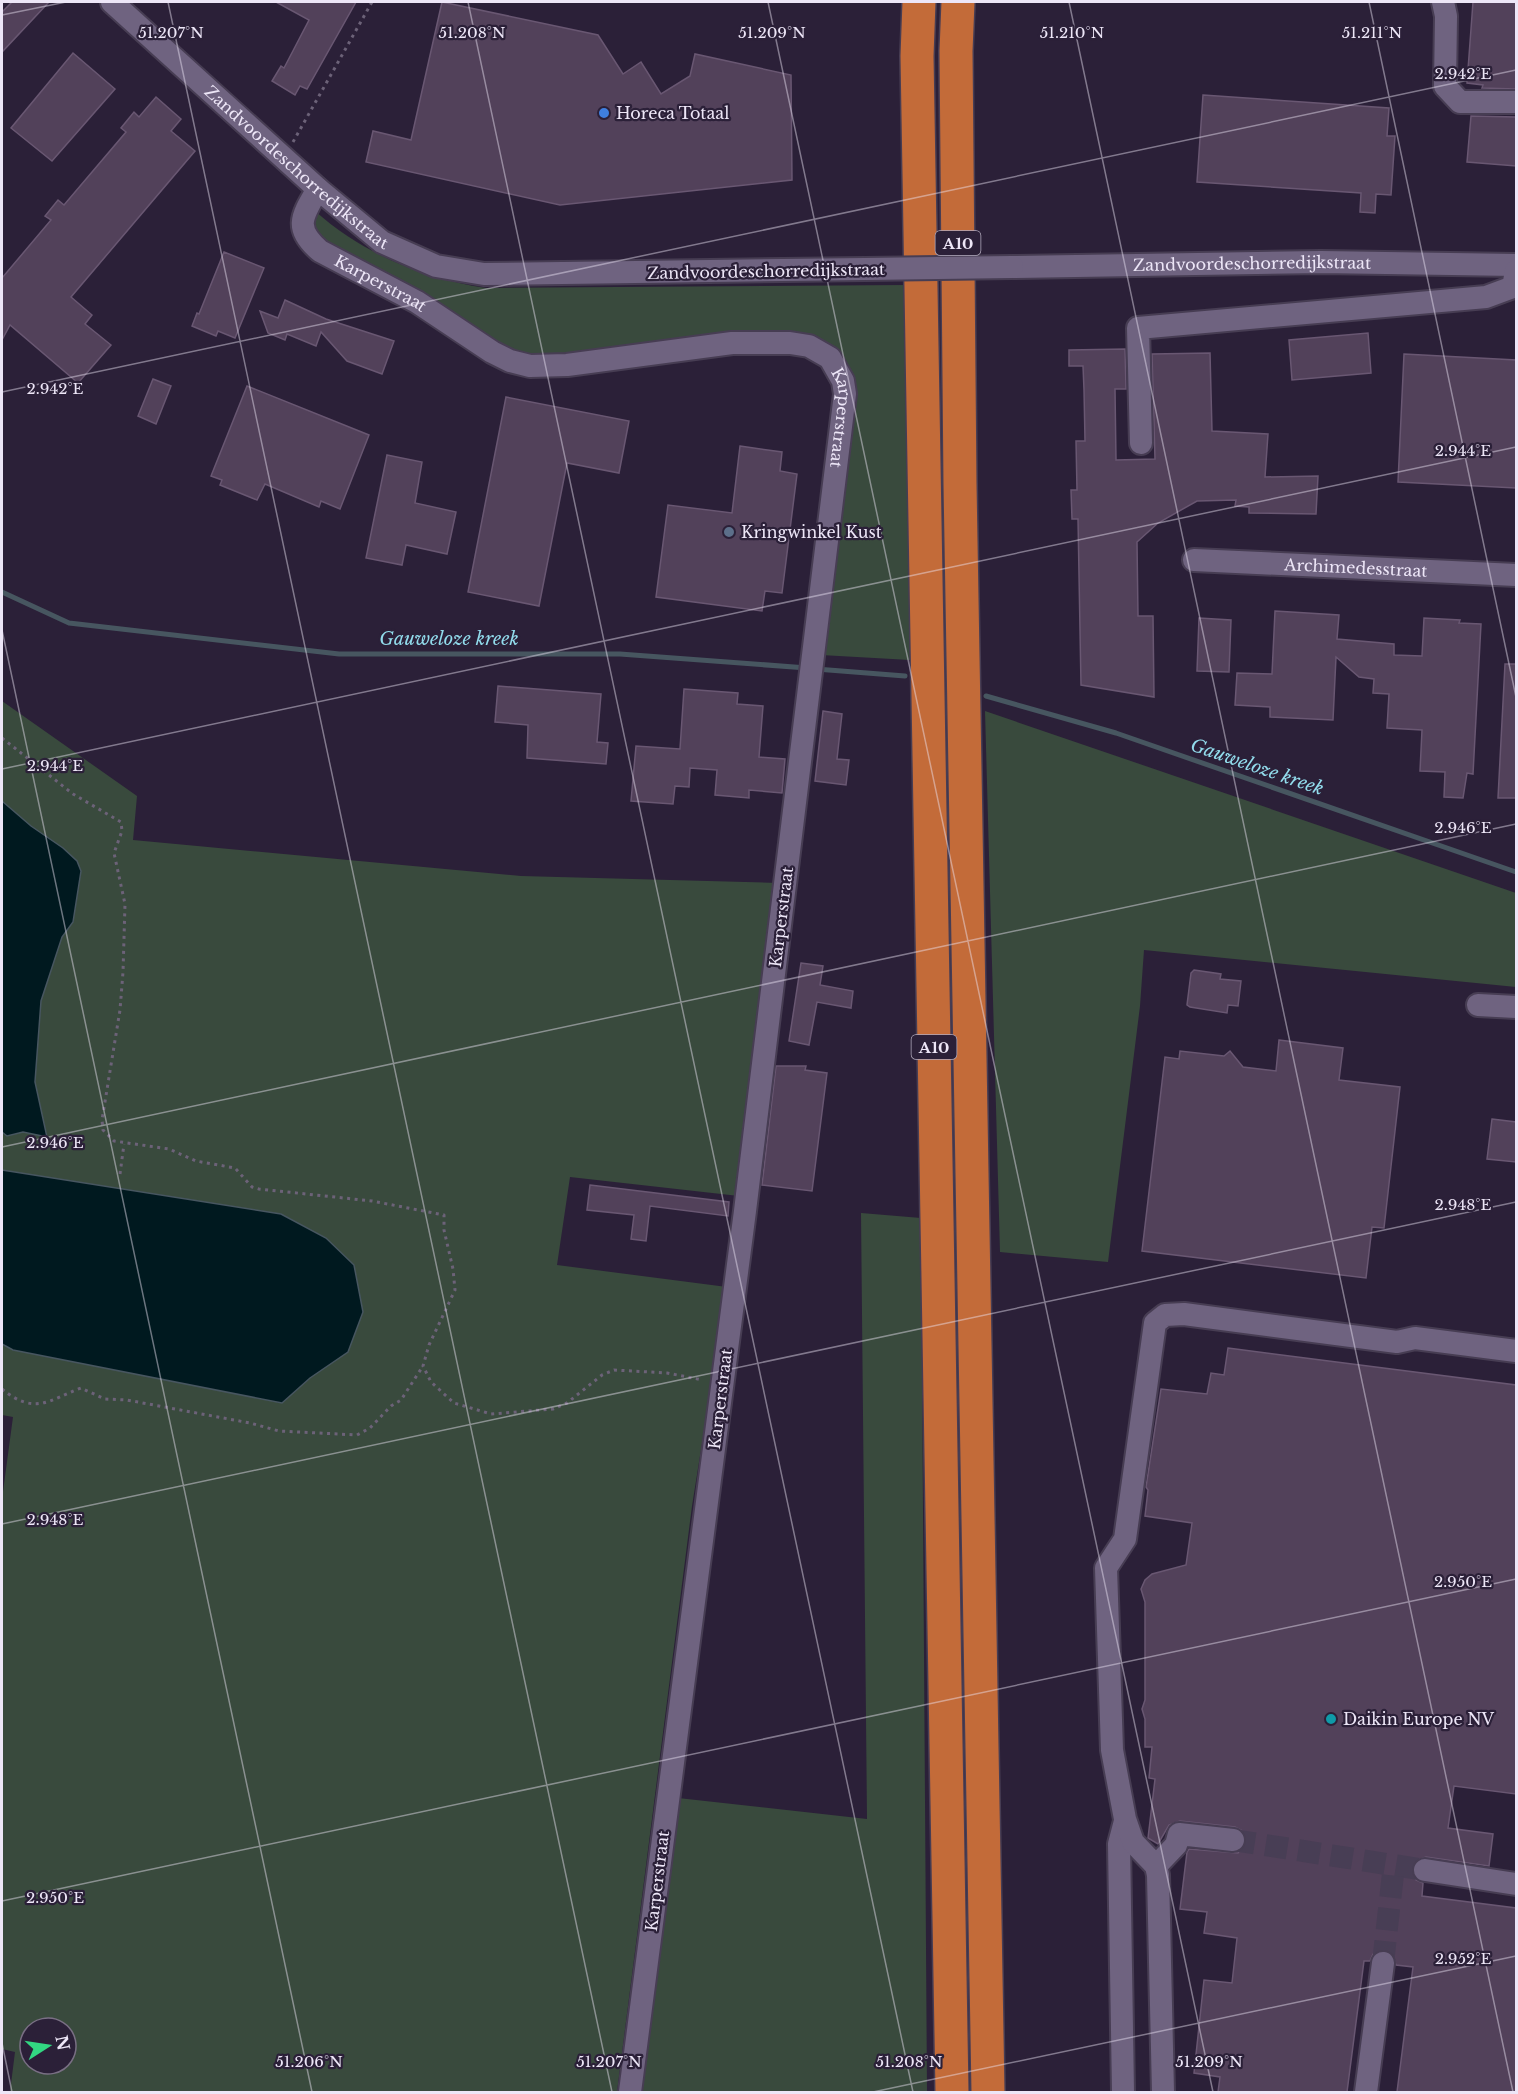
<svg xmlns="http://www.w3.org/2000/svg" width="1518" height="2094" font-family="'Libre Baskerville',serif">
<rect width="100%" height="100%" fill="#2b2038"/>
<!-- green -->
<g fill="#394a3d" fill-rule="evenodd">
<path d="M315,211C362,253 424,279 486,288L907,285L910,660L821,655L853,403L829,348L567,357L511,354L315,237L309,220Z"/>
<path d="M2,701L137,796L133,840L521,876L778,883L739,1196L570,1177L557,1265L727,1287L692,1506L617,2092H10L15,2052L2,2049V1499L13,1417L2,1415V1344L14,1350L282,1403L310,1378L281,1214L2,1170V1132L7,1136L23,1132L47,1136L35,1082L41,1001L62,937L73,922L81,871L63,848L31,826L2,801ZM30,2028H66V2064H30Z"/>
<path d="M985,711L1516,893V987L1144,950L1140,1006L1108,1262L1000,1252Z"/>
<path d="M861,1213L921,1218L927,2092H641L678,1798L867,1819Z"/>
</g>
<!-- water -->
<g fill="#00191f" stroke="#475660" stroke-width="1.5">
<path d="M2,801L31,826L63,848L77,861L81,871L73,922L62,937L41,1001L35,1082L47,1137L23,1132L7,1136L2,1132Z"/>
<path d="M2,1170L281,1214L326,1238L354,1265L363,1312L348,1352L310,1378L282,1403L13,1350L2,1344Z"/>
</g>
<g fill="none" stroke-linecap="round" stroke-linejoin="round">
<!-- stream -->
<g stroke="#475660" stroke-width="5">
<path d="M2,592L69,623L339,654H620L807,668"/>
<path d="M816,669L905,676"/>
<path d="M986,696L1116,733L1516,872"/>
</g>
</g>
<!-- building -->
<g fill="#52415a" stroke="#695772" stroke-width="1.5">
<path d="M12,2H49L2,52V12Z"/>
<path d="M276,2H356L307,89L300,86L295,95L272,81L281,66L284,68L309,20Z"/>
<path d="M442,2L598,35L623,74L641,62L661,94L690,76L695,54L791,75L792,180L560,205L366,162L373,131L411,140Z"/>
<path d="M1473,2H1516V89L1482,88L1483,85L1467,83Z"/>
<path d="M73,53L115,89L52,161L11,128Z"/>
<path d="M1203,95L1389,108L1387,136H1395L1391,195L1376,194L1375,213L1360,212L1361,193L1197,182Z"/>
<path d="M156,97L181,119L171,131L195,151L71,297L92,315L85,324L111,345L78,383L10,325L2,340V278L51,220L45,216L58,200L64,205L126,132L121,128L134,112L139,117Z"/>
<path d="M1471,116L1516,117V166L1467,162Z"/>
<path d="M224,252L264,268L235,338L218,331L216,336L192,326L197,313L199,314Z"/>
<path d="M285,300L326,319L394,341L382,374L347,361L321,332L316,346L287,334L285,340L268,333L260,311L278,318Z"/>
<path d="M1368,333L1371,373L1292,380L1289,340Z"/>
<path d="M1125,349L1126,389H1115L1116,460L1155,459L1152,354L1210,353L1212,431L1268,434L1265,477L1318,476L1316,514L1249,513V507L1235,506L1236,500L1197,501L1158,523L1137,542L1138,616H1153L1154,697L1081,685L1078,519H1072L1071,490H1077L1076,441H1085L1084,390L1083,366H1069V350Z"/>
<path d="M1404,354L1516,360V488L1398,482Z"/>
<path d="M153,379L171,386L156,424L138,416Z"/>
<path d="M247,386L369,435L340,509L321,501L319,507L265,484L257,500L220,485L222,480L211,476Z"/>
<path d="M506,397L629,421L619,473L567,463L539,606L468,592Z"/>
<path d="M740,446L782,452L780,471L797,474L782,593L765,591L762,611L656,597L668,505L732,513Z"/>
<path d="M387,455L422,462L415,503L456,512L447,554L406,545L402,565L366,558Z"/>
<path d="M1275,611L1339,615L1337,639L1394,644V655L1422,656L1424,618L1460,620L1459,623L1481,624L1473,774L1467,773L1463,798L1444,797L1445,772L1420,771L1422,730L1387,728L1389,694L1373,693L1374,679L1359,677L1336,657L1333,720L1270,717V707L1235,705L1237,673L1272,674Z"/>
<path d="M1199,618L1231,620L1229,672L1197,671Z"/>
<path d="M1505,664H1516V798H1498Z"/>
<path d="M498,686L601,694L597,742L608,743L606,764L527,758L528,725L495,722Z"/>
<path d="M684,689L738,693L737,704L763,706L759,757L785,759L782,793L749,790V798L715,795L717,770L690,768L689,787L675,786L673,804L631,801L636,746L680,749Z"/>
<path d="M823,711L842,714L837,759L849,760L846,785L815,781Z"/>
<path d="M801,963L823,966L820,985L853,991L851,1008L817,1002L809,1045L789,1041Z"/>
<path d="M1194,970L1221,974L1220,979L1241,981L1238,1006L1228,1005L1227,1013L1190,1007L1187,1005L1191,973Z"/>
<path d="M1279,1040L1343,1048L1339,1080L1400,1087L1384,1228L1372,1227L1366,1278L1142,1251L1165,1057L1179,1059L1180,1051L1224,1056L1230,1051L1243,1067L1276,1071Z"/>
<path d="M776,1066H806L805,1070L827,1073L812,1191L762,1185Z"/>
<path d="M1492,1119L1516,1122V1162L1487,1159Z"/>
<path d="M590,1185L729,1202L728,1216L650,1206L646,1241L631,1239L634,1215L587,1210Z"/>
<path d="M1228,1348L1516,1385V1794L1454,1786L1448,1828L1493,1834L1489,1866L1426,1857L1415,1861L1412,1869L1416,1880L1423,1883L1422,1896L1516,1908V2092H1397L1413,1967L1396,1965L1392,1953L1384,1950L1373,1954L1370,1961H1364L1347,2092H1218L1220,2077L1194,2073L1204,1980L1232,1983L1237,1938L1204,1933L1207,1912L1180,1909L1187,1852L1189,1849L1238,1853L1246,1841L1241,1830L1235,1827L1180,1821L1169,1825L1158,1844L1148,1838L1155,1779L1149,1778L1152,1747H1145V1719L1142,1709L1145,1700V1602L1141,1589L1145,1580L1152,1574L1186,1565L1192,1523L1145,1516L1148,1490L1146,1487L1161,1389L1207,1394L1211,1373L1224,1375Z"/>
</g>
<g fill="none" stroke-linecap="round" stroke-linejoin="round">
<!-- minor-tunnel -->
<g stroke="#483e55" stroke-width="22" stroke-dasharray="22 11" stroke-linecap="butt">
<path d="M1233,1840L1425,1870"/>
<path d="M1383,1963L1394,1865"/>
</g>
<!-- minor casing -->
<g stroke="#473d53" stroke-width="26">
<g id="minor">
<path id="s1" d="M112,2L318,189L382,242L436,266L484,274L865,269"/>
<path d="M1443,2L1446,16L1445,86L1460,102H1516"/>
<path id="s2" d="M318,189C302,216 293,228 320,251L417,302L492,352L510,361L530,366L567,365L732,343H790L809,346L830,358L843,381L845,394L745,1211L630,2092"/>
<path id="s3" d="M1012,267L1321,262L1516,265"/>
<path d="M1141,443L1138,328L1486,297L1513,287L1516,271"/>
<path id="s4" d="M1194,560L1516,575"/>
<path d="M1478,1005L1516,1007"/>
<path d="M1156,1866L1176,1845L1179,1834L1233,1840"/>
<path d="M1425,1870L1516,1884"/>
<path d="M1123,2092L1119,1844L1125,1821"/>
<path d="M1163,2092L1158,1875L1156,1866L1133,1842L1125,1819L1112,1750L1106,1568L1125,1539L1155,1323L1165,1315L1184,1314L1397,1342L1415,1338L1516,1351"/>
<path d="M1366,2092L1383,1963"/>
</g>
</g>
<!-- highway casing -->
<g stroke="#473d53" stroke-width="36">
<g id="highway">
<path d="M919,2L917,56L952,2092"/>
<path d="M958,2L956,51L960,484L988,2092"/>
</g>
</g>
<!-- path -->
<g stroke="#6c6278" stroke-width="3" stroke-dasharray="3 4.5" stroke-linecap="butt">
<path d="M293,142L372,2"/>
<path d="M2,738L73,794L121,822L122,831L114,853L125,904L123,972L120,1010L102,1120L103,1130L114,1141L169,1149L196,1161L235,1168L252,1187L259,1189L372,1201L444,1215V1230L453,1269L455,1290L429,1345L423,1366L431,1382L454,1403L491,1414L553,1409L567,1403L602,1375L614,1370L667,1373L703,1380"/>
<path d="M120,1174L124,1144"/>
<path d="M2,1389C35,1416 49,1400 81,1388L105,1399L127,1400L250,1423L279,1431L357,1435L370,1428L391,1406L401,1400L423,1366"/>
</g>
<!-- minor -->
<use href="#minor" stroke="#6f6380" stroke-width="22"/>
<!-- highway -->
<use href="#highway" stroke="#c36b39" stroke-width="33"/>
<!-- minor-bridge casing -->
<g stroke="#473d53" stroke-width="26" stroke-linecap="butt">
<path id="minor-bridge" d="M865,269L1012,267"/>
</g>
<!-- minor-bridge -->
<use href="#minor-bridge" stroke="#6f6380" stroke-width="22"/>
</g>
<!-- ticks -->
<path fill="none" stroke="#ede6f7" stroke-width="1.5" stroke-opacity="0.45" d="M168,2L612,2092M468,2L913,2092M768,2L1213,2092M1069,2L1513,2092M1369,2L1516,697M2,15L66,2M2,392L1516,70M2,630L312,2092M2,769L1516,447M2,1147L1516,824M2,1524L1516,1202M2,1901L1516,1579M2,2043L12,2092M873,2092L1516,1956"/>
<!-- markers -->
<circle fill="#3f7fe0" stroke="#2b2038" stroke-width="2" cx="604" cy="113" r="6"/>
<circle fill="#5c6f8a" stroke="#2b2038" stroke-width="2" cx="729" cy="532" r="6"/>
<circle fill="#0f9aa8" stroke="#2b2038" stroke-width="2" cx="1331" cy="1719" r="6"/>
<g text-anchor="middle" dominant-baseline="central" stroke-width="4.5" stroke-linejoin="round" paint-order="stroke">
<!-- shield labels -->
<g fill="#2b2038" stroke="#b3abbe" stroke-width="1.5">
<rect x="935.5" y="231" width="45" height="24" rx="4.5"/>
<rect x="911.5" y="1035" width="45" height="24" rx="4.5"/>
</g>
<g font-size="15" font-weight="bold" fill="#ede6f7">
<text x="958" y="243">A10</text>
<text x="934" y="1047">A10</text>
</g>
<!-- poi labels -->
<g font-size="16" fill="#ede6f7" stroke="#2b2038" text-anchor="start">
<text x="616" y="113">Horeca Totaal</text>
<text x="741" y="532">Kringwinkel Kust</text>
<text x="1343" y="1719">Daikin Europe NV</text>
</g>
<!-- street labels -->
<g font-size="16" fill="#ede6f7" stroke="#2b2038">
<text stroke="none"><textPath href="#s1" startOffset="248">Zandvoordeschorredijkstraat</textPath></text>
<text stroke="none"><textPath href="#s3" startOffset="240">Zandvoordeschorredijkstraat</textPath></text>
<text transform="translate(766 271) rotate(-1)">Zandvoordeschorredijkstraat</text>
<text stroke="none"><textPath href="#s2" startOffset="140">Karperstraat</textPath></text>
<text stroke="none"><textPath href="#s2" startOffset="680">Karperstraat</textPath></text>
<text stroke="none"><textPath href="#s4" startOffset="162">Archimedesstraat</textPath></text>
<text transform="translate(781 917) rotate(-83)">Karperstraat</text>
<text transform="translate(720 1399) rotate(-83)">Karperstraat</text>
<text transform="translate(657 1881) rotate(-83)">Karperstraat</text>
</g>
<!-- water labels -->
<g font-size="18" font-style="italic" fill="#92dcec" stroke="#2b2038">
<text x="449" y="639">Gauweloze kreek</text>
<text transform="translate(1257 767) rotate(19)">Gauweloze kreek</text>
</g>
</g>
<g font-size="15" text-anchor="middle" fill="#ede6f7" stroke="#2b2038" stroke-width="4.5" stroke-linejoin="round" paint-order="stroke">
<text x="171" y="38">51.207°N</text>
<text x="472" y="38">51.208°N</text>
<text x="772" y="38">51.209°N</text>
<text x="1072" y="38">51.210°N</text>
<text x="1372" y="38">51.211°N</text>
<text x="1463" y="79">2.942°E</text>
<text x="55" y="394">2.942°E</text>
<text x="1463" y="456">2.944°E</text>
<text x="55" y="771">2.944°E</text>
<text x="1463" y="833">2.946°E</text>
<text x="55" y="1148">2.946°E</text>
<text x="1463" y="1210">2.948°E</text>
<text x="55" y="1525">2.948°E</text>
<text x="1463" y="1587">2.950°E</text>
<text x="55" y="1903">2.950°E</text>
<text x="1463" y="1964">2.952°E</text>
<text x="309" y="2067">51.206°N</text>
<text x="609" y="2067">51.207°N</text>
<text x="909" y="2067">51.208°N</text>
<text x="1209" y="2067">51.209°N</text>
</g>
<!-- border -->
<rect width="1518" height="2094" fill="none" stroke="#ede6f7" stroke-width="6"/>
<!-- north arrow -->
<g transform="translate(48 2046) rotate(78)"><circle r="28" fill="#2b2038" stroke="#796f84" stroke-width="1.5"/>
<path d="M0-4.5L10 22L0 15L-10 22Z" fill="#32d882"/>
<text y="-9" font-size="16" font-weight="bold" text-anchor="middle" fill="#ede6f7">N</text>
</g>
</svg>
